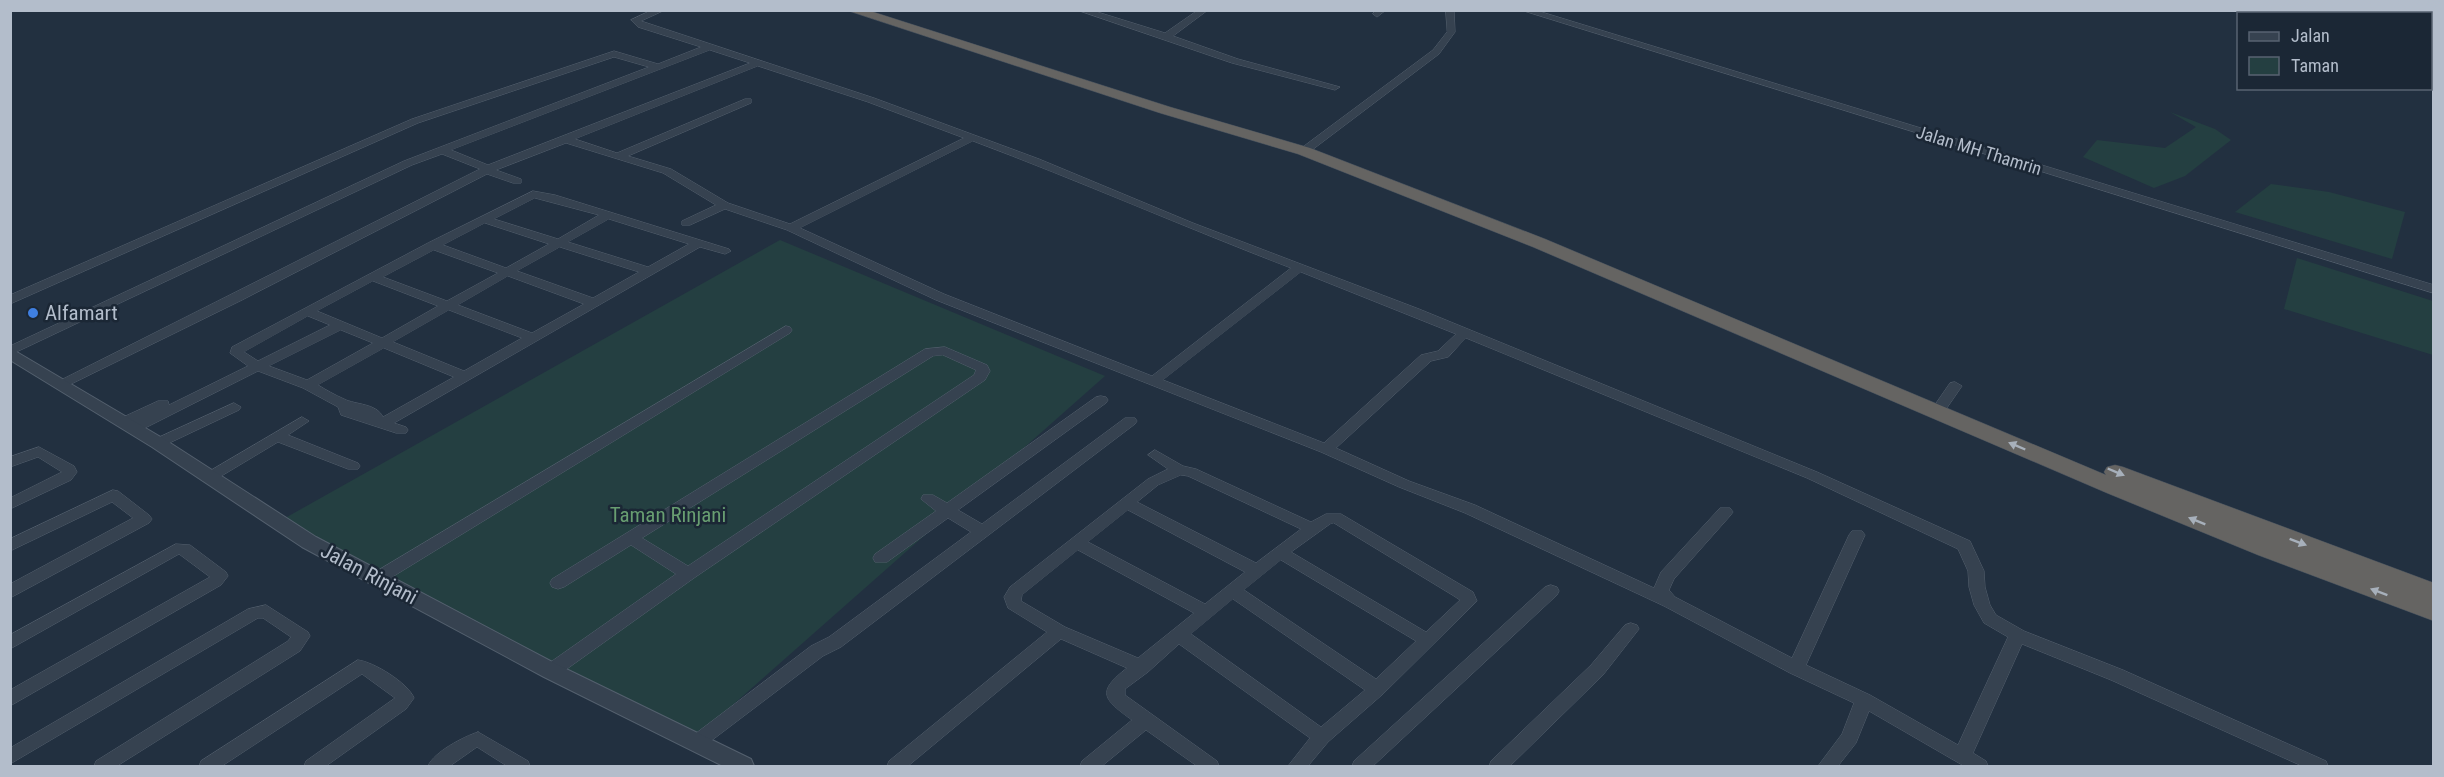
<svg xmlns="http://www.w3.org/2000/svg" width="2444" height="777" font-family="'Roboto Condensed',sans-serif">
<rect width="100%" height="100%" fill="#223040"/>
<!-- green -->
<g fill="#243f41">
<path d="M2170,112L2215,129L2231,140L2185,176L2154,188L2083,157L2097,140L2165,148L2196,127Z"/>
<path d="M2271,184L2329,192L2405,212L2392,259L2235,212Z"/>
<path d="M780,240L1105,376L693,740L278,522Z"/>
<path d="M2297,258L2433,301V355L2284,309Z"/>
</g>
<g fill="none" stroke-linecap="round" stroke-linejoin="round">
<!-- minor casing -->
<g stroke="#54606e" stroke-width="1">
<g id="minor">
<path d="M652,10H665L641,21L874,98L1039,159L1193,223L1419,309L1817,472L1970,541L1984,571L1985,587L1990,605L1996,615L2024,631L2123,670L2326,761L2328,766H2302L2111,680L2022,644L1973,753L1986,761L1988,766H1964L1869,711L1856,743L1838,766H1818L1842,734L1854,703L1790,673L1664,606L1465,513L1399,487L1321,452L936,300L787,230L725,209L690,225H682V221L716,205L663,173L566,143L496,170L521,179V183H513L487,174L242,300L65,387H55L53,384L480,169L442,154L412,165L10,355V346L404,161L649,67L614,57L418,123L10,304V295L412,119L614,51L658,64L701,47L638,27L631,20ZM710,50L750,63L488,165L451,150ZM758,66L868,102L964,138L790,224L728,203L671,169L628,156L751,103V99H745L617,153L575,139ZM973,141C1080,181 1184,227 1291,268L1152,376L944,294L800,228ZM1301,272L1456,334L1438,351L1421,355L1324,443L1163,380ZM1466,338L1807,478L1958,549L1968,571L1969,587L1974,605L1984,623L2008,637L1958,745L1870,695L1806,665L1865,535L1862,531H1852L1849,535L1792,658L1675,597L1669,590L1674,579L1730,516L1733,512L1730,508H1720L1661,572L1654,588L1475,505L1409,481L1336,448L1431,361L1448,357Z"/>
<path d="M1077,10H1091L1165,33L1198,10H1208L1173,36L1238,59L1340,87L1335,90L1232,63Z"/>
<path d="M1376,10H1386L1377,17L1373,14Z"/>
<path d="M1446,10H1454L1455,32L1439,54L1308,153H1300V149L1433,50L1447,32Z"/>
<path d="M1521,10H1535L2434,285V293Z"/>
<path d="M533,191L555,195L729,249L731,251L725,254L700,247L394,423L406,427L408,430L406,433H396L341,415L338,407L303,388L258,371L139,431H129L127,428L129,425H119L117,422L119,419L158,401H168L169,405L248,366L230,353L232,347L428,243ZM535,198L599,215L558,239L494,219ZM609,219L689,244L648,267L568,242ZM485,223L549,244L506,268L443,245ZM560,247L639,272L593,298L517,271ZM434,250L498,273L447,301L383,277ZM508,276L584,304L532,333L458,305ZM373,281L438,306L382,338L317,311ZM449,310L522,338L464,371L393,342ZM308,316L330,325L258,361L244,352ZM341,330L373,343L307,380L269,366ZM384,348L454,377L383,417C376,403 356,405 344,399C335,395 326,390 318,385Z"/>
<path d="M786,326L790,327L792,330L790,333L384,582H372L370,578L372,574Z"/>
<path d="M945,347L987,365L990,371L985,380L694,578L557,676L551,678L545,676L542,671L545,666L676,574L631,545L564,587L558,589L552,587L550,583L552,579L925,349ZM943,355L976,370L974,375L688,566L642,538L933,356Z"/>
<path d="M1955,382L1962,386L1942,415H1932L1930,412L1932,409L1950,383Z"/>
<path d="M1101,396L1106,397L1108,400L1106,403L958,510L982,524L1125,418H1135L1137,421L1135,424L841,647L823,656L703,747L697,749L691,747L688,742L691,737L811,646L829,637L971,532L948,518L887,562H875L873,558L875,554L936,511L921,499L923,495H933L947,503L1096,397Z"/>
<path d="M234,403L241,407L239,410L163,446H153L151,443L153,440Z"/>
<path d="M302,417L309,421L288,435L358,463L360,466L358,469H348L278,442L213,481H203L201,478L203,475Z"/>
<path d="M39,447L74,466L77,472L71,480L10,509V498L62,472L38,457L10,467V457Z"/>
<path d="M1155,450L1183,466L1196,469L1311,522L1326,514H1341L1473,592L1477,601L1383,694L1328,742L1308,766H1288L1310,738L1179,644L1148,672L1125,689V695L1217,761L1219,766H1197L1146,730L1102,766H1080L1082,761L1132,720C1103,699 1096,692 1127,668L1061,639L908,766H887L889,761L1047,632L1008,608L1004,597L1010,587L1148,479L1168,469L1148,455ZM1181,475L1188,476L1301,529L1256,563L1137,502L1158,485ZM1128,510L1245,572L1205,604L1088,542ZM1334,523L1454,596L1460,600L1426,632L1291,552L1330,524ZM1078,550L1194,613L1138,658L1065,627L1021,601L1022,595ZM1281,560L1416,641L1376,679L1244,590ZM1233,599L1365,690L1321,727L1191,634Z"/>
<path d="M113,490L118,491L149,515L152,519L149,523L10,598V584L133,518L112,502L10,551V539Z"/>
<path d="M176,544L190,545L226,572L228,576L221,585L10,706V690L210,577L179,554L10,649V635Z"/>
<path d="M1551,585L1557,587L1559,591L1557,595L1373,766H1352L1354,761L1545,587Z"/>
<path d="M266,605L308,632L310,636L300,651L117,766H94L96,761L288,641L291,637L263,618H258L10,764V748L248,609Z"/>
<path d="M1631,623L1637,625L1639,629L1603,675L1510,766H1489L1491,761L1591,665L1625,625Z"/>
<path d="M358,660C374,662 408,683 414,698L406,709L326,766H304L306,761L395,698L362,674L222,766H199L201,761Z"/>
<path d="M478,732L528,761L530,766H507L477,747L450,766H428C434,752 463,737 478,732Z"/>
</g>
</g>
<!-- tertiary casing -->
<g stroke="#54606e" stroke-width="2">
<path id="tertiary" d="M10,348L164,439L316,537L558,665L751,759L754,766H723L544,677L302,547L152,447L10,360Z"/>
</g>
<!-- trunk casing -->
<g stroke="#414d5b" stroke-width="1">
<path id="trunk" d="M846,10H867L1170,107L1310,148L1545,239L2106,475L2104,472L2107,467L2115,465L2123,467L2434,583V621L2258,555L2107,493L1533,247L1298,154L1160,113Z"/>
</g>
<!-- minor -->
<use href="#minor" fill="#364250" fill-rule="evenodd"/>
<!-- tertiary -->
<use href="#tertiary" fill="#364250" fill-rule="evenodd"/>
<!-- trunk -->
<use href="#trunk" fill="#656462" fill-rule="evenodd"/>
</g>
<!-- one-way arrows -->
<defs><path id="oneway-solid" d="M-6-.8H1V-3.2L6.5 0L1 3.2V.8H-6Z" transform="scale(1.5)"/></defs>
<g fill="#a7b0bb">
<use href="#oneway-solid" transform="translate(2017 446) rotate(-157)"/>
<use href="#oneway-solid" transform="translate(2116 472) rotate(23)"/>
<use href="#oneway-solid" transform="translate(2197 521) rotate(-158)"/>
<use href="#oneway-solid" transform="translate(2298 542) rotate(21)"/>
<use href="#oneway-solid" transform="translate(2379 592) rotate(-159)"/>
</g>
<!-- markers -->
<circle fill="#3f7fe0" stroke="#1b2735" stroke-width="2" cx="33" cy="313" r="6"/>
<g text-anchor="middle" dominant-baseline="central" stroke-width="5" stroke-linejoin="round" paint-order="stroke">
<!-- far-street labels -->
<g font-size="18" fill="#b3bdcb" stroke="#1b2735">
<text transform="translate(1979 150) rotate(17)">Jalan MH Thamrin</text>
</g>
<!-- poi labels -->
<g font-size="21" fill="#b3bdcb" stroke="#1b2735" text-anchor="start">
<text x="45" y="313">Alfamart</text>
</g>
<!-- park labels -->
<g font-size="21" fill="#689e71" stroke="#1b2735">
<text x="668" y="515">Taman Rinjani</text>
</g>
<!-- street labels -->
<g font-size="21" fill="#b3bdcb" stroke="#1b2735">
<text transform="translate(369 574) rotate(28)">Jalan Rinjani</text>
</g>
</g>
<!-- border -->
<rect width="2444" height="777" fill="none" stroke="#b3bdcb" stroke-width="24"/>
<!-- legend -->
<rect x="2237" y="12" width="195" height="78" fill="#1b2735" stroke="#586371" stroke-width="1.5"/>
<rect x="2249" y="32" width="30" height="9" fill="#364250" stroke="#586371" stroke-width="1.5"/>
<text x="2291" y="42" font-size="18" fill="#b3bdcb">Jalan</text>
<rect x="2249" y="57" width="30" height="18" fill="#243f41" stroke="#586371" stroke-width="1.5"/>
<text x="2291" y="72" font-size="18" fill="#b3bdcb">Taman</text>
</svg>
